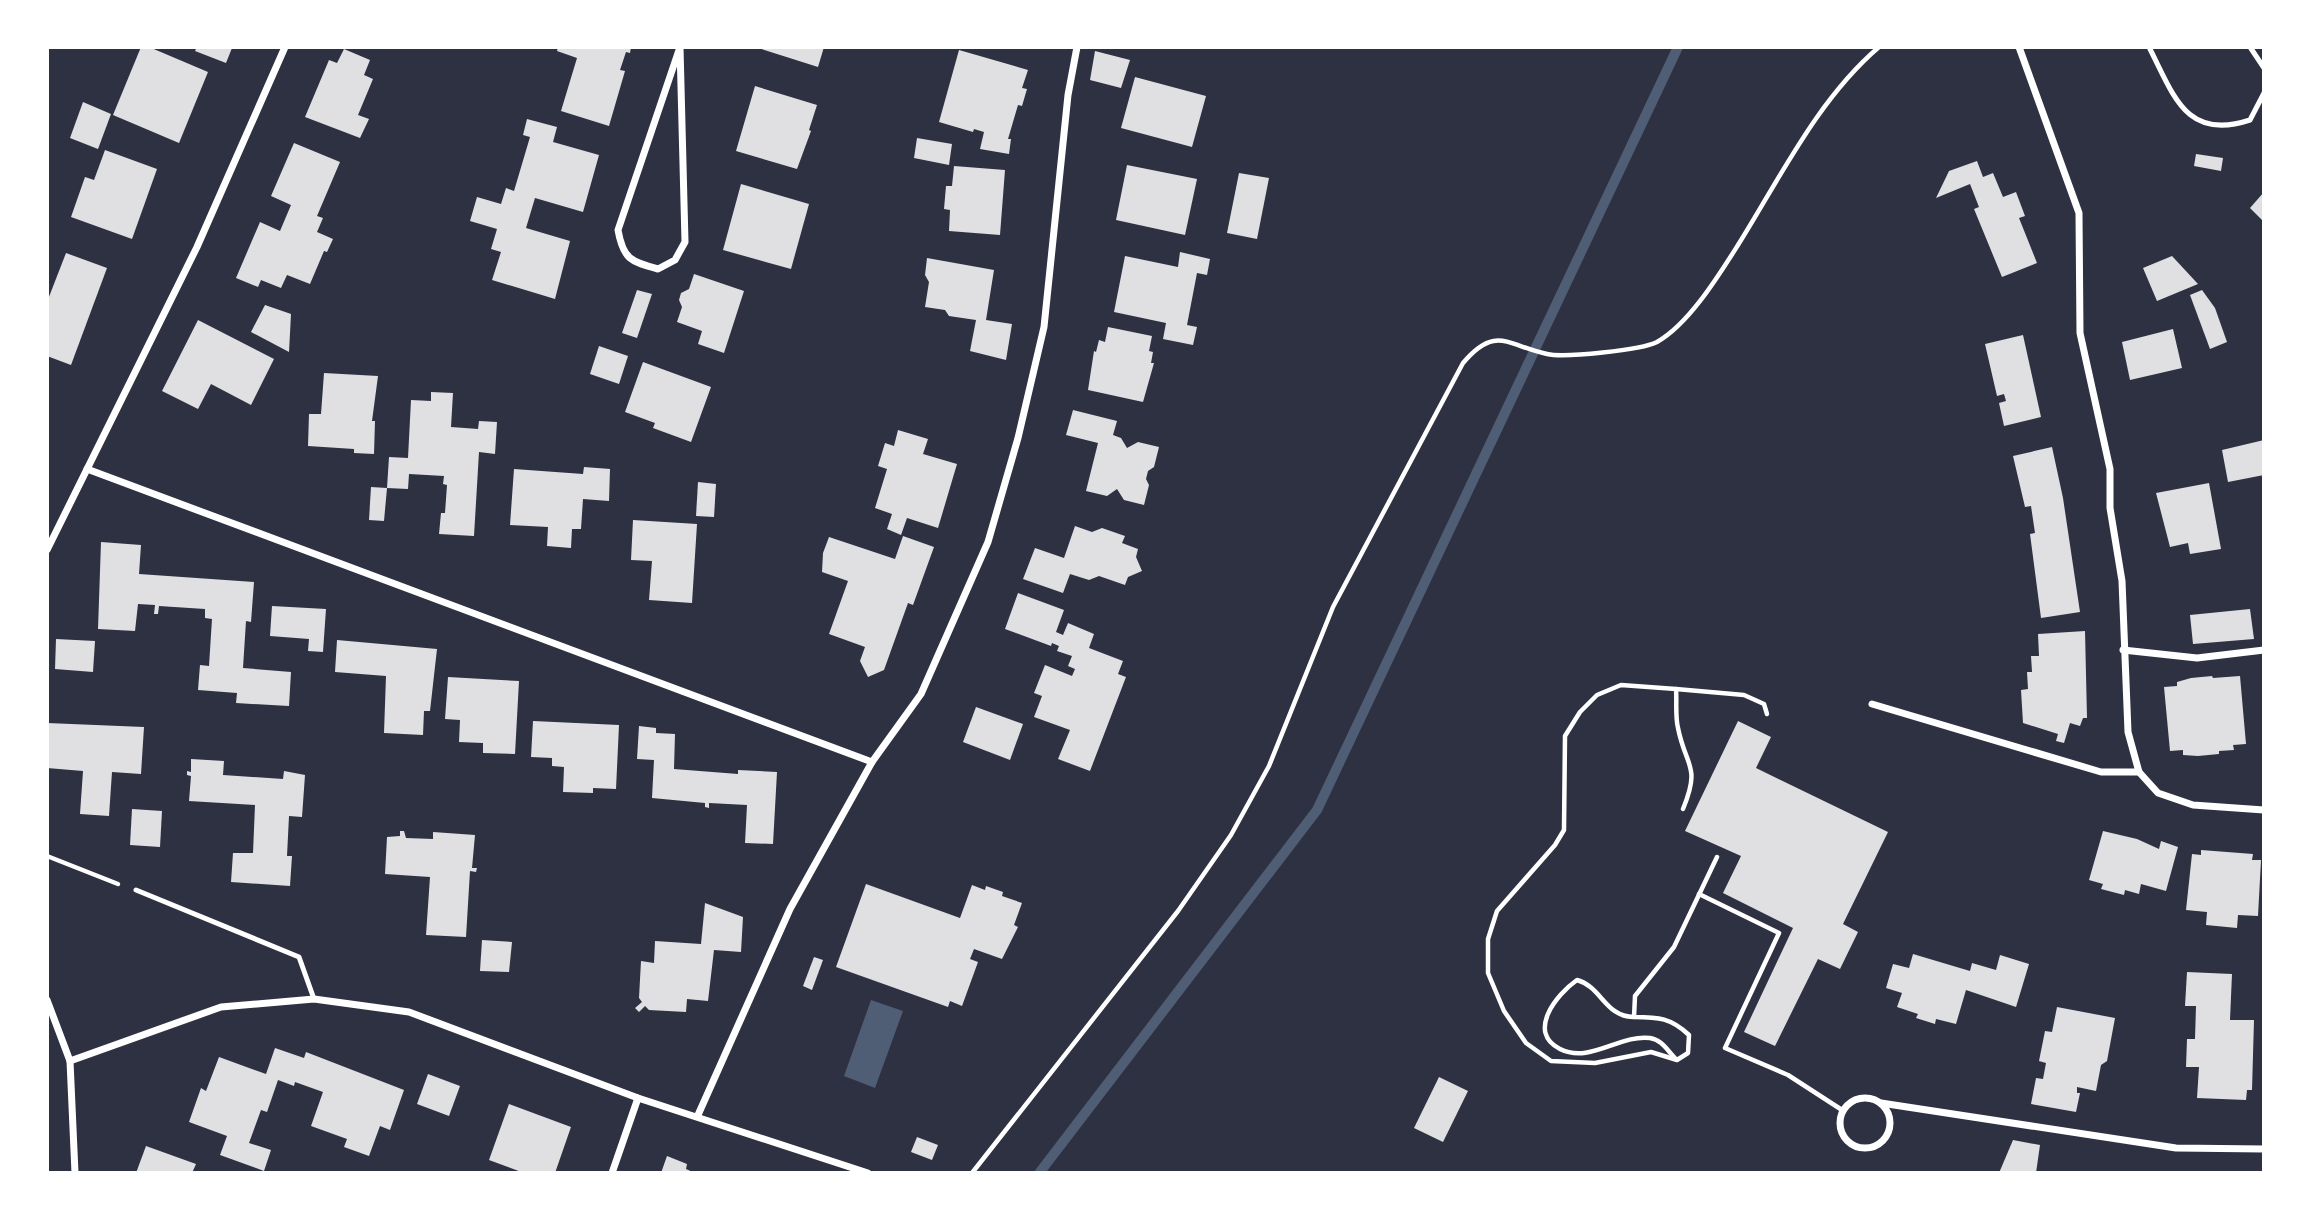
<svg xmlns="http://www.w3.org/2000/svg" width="2311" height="1220" font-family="Rubik,sans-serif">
<rect width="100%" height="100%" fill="#2d3142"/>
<!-- water -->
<path fill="#4f5d75" d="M871,1000L903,1011L875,1088L844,1076Z"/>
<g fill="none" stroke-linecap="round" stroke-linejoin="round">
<!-- stream -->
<path stroke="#4f5d75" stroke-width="10" d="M1040,1172L1317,810L1678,47"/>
</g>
<!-- building -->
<g fill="#e0e0e3">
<path d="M141,47H149L208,72L179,143L113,115Z"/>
<path d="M197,47H231L232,48L226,63L195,51Z"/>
<path d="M558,47H631L630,53L626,52L620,70L625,71L609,126L561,111L577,58L557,51Z"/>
<path d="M755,47H824L818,67Z"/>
<path d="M344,49L370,60L364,75L373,79L358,115L369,119L360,138L305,117L329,60L337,63Z"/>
<path d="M959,50L1028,70L1022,88L1027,89L1022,106L1018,105L1008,139H1011L1009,154L980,149L984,132L974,129L973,132L939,122Z"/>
<path d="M1095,51L1130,60L1121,88L1090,80Z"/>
<path d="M1135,77L1206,96L1192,147L1121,128Z"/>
<path d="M755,86L817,105L809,130L811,131L797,169L736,151Z"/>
<path d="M83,102L111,114L98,149L70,138Z"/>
<path d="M527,119L557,127L553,142L599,155L583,212L535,198L526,228L570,241L555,299L492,280L501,252L491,249L497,229L470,221L477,197L501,204L506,188L514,191L530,137L523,135Z"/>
<path d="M917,138L952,144L949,165L914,158Z"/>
<path d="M294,143L340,162L317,216L323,218L317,232L333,239L327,252L324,251L310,284L287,275L281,288L261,280L258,287L236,278L260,222L280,231L291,205L271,196Z"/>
<path d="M105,150L157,169L132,239L71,217L85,177L94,180Z"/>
<path d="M2196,154L2223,158L2221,171L2194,166Z"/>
<path d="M1977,161L1983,177L1993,173L2003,197L2016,192L2025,216L2019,218L2037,263L2002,277L1974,209L1979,207L1970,184L1936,198L1949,171Z"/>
<path d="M1127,165L1197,179L1185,235L1116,220Z"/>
<path d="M954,166L1005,170L1000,235L949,231L950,210L944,209L946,186H952Z"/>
<path d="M1239,173L1269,178L1257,239L1227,233Z"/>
<path d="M741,184L809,204L791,269L723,250Z"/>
<path d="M2264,192V222L2250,208Z"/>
<path d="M1180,252L1210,259L1207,275L1197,273L1187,325L1197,327L1193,345L1163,339L1166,323L1114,312L1125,256L1178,267Z"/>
<path d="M66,253L107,268L71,365L47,356V302Z"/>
<path d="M2172,256L2198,284L2157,301L2143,268Z"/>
<path d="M927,258L994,270L986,320L1012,324L1006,360L970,351L976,320L949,316L945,310L925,307L929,282L925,275Z"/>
<path d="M694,274L744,291L724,353L698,344L702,331L677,322L682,307L679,300L681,293L689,289Z"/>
<path d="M637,290L652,294L637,338L622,333Z"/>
<path d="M2202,290L2215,308L2227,342L2210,349L2190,295Z"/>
<path d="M265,305L291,314L289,352L251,332Z"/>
<path d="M198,320L274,359L251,405L211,384L198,409L162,391Z"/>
<path d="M1108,327L1152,336L1149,351L1153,352L1151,363H1154L1143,402L1088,390L1094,351L1096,352L1099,340L1105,342Z"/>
<path d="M2173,329L2182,368L2130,380L2122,342Z"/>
<path d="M2023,335L2041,417L2004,426L1999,403L2006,401L2004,394L1997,396L1985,344Z"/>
<path d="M599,346L628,356L619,384L590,374Z"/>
<path d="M643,362L711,387L691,442L653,428L655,423L625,412Z"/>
<path d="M324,373L378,376L372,421H375L374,454L354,453V449L308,446L309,414H321Z"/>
<path d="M431,392L453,393L451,427L478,429L479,421L497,422L495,454L479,452L474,536L439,534L441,513H445L447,485L443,484L444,476L409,474L408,489L387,488L389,457L408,458L411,400L431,401Z"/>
<path d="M1073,410L1117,421L1113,435L1121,438L1127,448L1138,442L1159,447L1154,467L1148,471L1146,479L1149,485L1144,505L1124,500L1117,489L1107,496L1086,491L1098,443L1066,435Z"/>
<path d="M898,430L928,439L923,454L957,464L938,528L907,518L901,535L887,529L892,514L875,508L887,469L878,466L885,443L894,446Z"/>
<path d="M2264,440V475L2228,482L2222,450Z"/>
<path d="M2052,447L2063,498L2080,612L2041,618L2030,534L2035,533L2031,506L2025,507L2013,456Z"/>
<path d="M584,467L610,469L609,501L583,499L581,529H572L571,548L547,546L548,527L510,525L514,469L583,474Z"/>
<path d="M698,482L716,484L714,517L696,516Z"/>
<path d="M2209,483L2221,549L2190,554L2188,543L2170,547L2156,493Z"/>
<path d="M371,487L387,488L384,521L369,520Z"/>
<path d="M633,520L697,524L692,603L649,600L652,561L631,560Z"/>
<path d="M1075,526L1092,532L1102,528L1125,536L1122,543L1138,549L1136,557L1142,571L1128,577L1125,585L1099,576L1089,580L1070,574L1063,593L1023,579L1035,548L1064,558Z"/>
<path d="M903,536L934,547L913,605L908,603L884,670L868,677L860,661L865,647L829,634L848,581L822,572L823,553L829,537L895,559Z"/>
<path d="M101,542L141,545L139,574L254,582L251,622L246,621L243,668L291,672L289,706L236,703L237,693L198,690L200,665L209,666L212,619L205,618V609L159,606L158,614H154L155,605L138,604L135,631L98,629Z"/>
<path d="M1018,593L1064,610L1056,632L1063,635L1068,623L1094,634L1089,648L1123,661L1118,674L1126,677L1090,771L1058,759L1070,730L1034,717L1042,696L1034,693L1045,665L1072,676L1075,669L1068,666L1072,656L1057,651L1059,646L1052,643L1051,646L1005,629Z"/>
<path d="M272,606L326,609L323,652L308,651L309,639L270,636Z"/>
<path d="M2250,609L2254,639L2193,644L2190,615Z"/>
<path d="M2085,631L2087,718H2083L2080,726L2070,723L2064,743L2056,741L2058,734L2023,723L2021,690L2028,689L2027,672H2032L2031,656H2039L2038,634Z"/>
<path d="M56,639L95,641L93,672L55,669Z"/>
<path d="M337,640L437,649L430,711H424L423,735L384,733L386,676L335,672Z"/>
<path d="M2212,676L2213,678L2240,676L2246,744L2233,745L2234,750L2219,751V754L2198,756L2183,755V750L2170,751L2164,687L2177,686V682L2191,678Z"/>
<path d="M448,677L519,681L515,754L483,753V743L459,742L460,720L445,719Z"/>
<path d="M976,707L1023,724L1010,760L963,742Z"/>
<path d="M533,721L619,725L616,789L593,788V793L563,792L564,767L552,766V758L531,757Z"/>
<path d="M1738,721L1771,737L1756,768L1888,832L1843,924L1858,932L1840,969L1818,959L1775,1046L1744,1032L1793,928L1723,893L1741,856L1685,831Z"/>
<path d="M47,723L144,727L141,774L112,772L109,816L80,814L83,771L47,768Z"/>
<path d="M639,726L656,728V733L675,734L674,769L738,774V770L777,772L773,844L745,843L747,805L709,803V808L705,807V803L652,798L654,760L637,759Z"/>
<path d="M191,759L224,761L223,775L283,779L284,771L305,775L302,817L289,816L287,856H292L290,886L231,882L233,853H253L255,805L189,801L191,776L187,775V771L191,772Z"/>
<path d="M132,809L162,811L160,847L130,845Z"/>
<path d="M400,831H404L406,838L433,839V832L475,835L472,868H477L476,872L470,871L466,937L426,935L430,877L385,874L387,837L400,836Z"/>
<path d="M2103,831L2137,839L2159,849L2161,841L2178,847L2166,891L2141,884L2139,894L2125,890L2124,895L2101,889L2103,884L2089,880Z"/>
<path d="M2201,850L2253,854L2252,860H2261L2258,916L2238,915L2237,928L2206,925L2207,912L2186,910L2192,854L2201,855Z"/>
<path d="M866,884L960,918L972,885L985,890L986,886L1003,892L1002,896L1022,903L1014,925L1018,927L1002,959L974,949L970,959L978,962L962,1006L950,1001L948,1007L836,967Z"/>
<path d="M705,903L743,917L741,952L714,950L708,1001L687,999L686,1012L649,1010L645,1006L639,1012L635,1008L642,1002L639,998L641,961L654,963L655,941L701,944Z"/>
<path d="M482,940L512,942L509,972L480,971Z"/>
<path d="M1913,954L1970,971L1972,963L1996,970L2000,955L2029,964L2016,1007L1966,990L1956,1024L1936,1019L1935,1024L1916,1018L1918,1014L1897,1007L1902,993L1886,988L1893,964L1909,968Z"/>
<path d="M814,957L823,960L812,990L803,986Z"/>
<path d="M2187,972L2232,974L2230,1020H2254L2252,1090H2247L2246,1100L2197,1098L2199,1067H2186L2187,1039H2195L2196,1006H2185Z"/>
<path d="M2057,1007L2115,1018L2107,1061L2101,1065L2096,1091L2077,1087V1093H2080L2076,1112L2031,1104L2036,1078L2043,1079L2046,1063L2039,1061L2045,1031L2052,1032Z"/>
<path d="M275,1048L304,1058L306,1052L404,1090L390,1130L380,1126L369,1156L344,1147L347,1139L311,1126L323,1092L295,1082L294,1086L278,1080L267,1112L261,1110L249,1143L271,1150L264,1171L220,1155L227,1136L189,1122L201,1088L206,1091L219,1057L266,1074Z"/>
<path d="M428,1074L460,1086L449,1116L417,1104Z"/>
<path d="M1439,1077L1468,1091L1443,1142L1414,1128Z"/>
<path d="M509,1104L571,1127L555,1173H524L489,1160Z"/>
<path d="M917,1137L938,1145L932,1160L911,1152Z"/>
<path d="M2013,1140L2040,1145L2036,1173H1999Z"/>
<path d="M146,1146L196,1164L192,1173H136Z"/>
<path d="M667,1156L687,1164L686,1169L695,1173H661Z"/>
</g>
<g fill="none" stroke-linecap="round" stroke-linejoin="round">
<!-- path -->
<g stroke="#fff" stroke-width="4.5">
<path d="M1676,689L1744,695L1764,704L1767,714"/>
<path d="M1683,809C1701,765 1686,768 1678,728C1675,716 1677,701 1676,689L1621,685L1597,695L1580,712L1565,736L1564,830L1555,845L1497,911L1488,939V973L1504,1011L1526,1043L1551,1061L1595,1063L1651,1052L1677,1060L1688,1053L1689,1035C1671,1018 1659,1017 1634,1017L1635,996L1674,947L1717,857"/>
<path d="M47,856L118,884"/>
<path d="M1699,894L1779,933L1725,1048L1788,1075L1842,1110"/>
<path d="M1634,1017C1605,1017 1602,987 1577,980C1557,994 1526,1032 1560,1049C1590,1064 1620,1034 1650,1038C1662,1040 1667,1050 1675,1058"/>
<path d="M972,1173L1178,911L1231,835L1269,766L1333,607L1463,363C1496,324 1508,346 1547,354C1565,358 1641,350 1657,342C1689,324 1719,275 1738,245C1780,178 1818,99 1879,47"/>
</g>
<!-- service -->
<g stroke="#fff" stroke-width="5">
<path d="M2149,47C2174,96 2186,141 2250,120L2264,93"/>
<path d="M2250,47L2264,68"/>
<path d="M136,890L299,957L314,999"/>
</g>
<!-- minor -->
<g stroke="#fff" stroke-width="7">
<path d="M680,47L685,242L675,260L658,269C631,262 623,259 618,230Z"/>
<path d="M2019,47L2079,213L2080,333L2110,469V508L2122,581L2128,732L2139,772"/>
<path d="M87,469L872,762"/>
<path d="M47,550L197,247L285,47"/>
<path d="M2123,650L2197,658L2264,650"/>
<path d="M1872,704L2101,772H2139L2158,793L2193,805L2264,810"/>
<path d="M47,1000L70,1061L75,1173"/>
<path d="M70,1061L221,1007L314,999L409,1012L638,1098L868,1173"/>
<circle cx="1865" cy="1123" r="25"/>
<path d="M1881,1103L2176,1148L2264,1149"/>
<path d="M698,1115L790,909L872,762L921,694L988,542L1018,438L1044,327L1068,95L1077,47"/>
<path d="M612,1173L638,1098"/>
</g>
</g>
<!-- border -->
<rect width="2311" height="1220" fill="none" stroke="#ffffff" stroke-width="98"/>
</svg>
